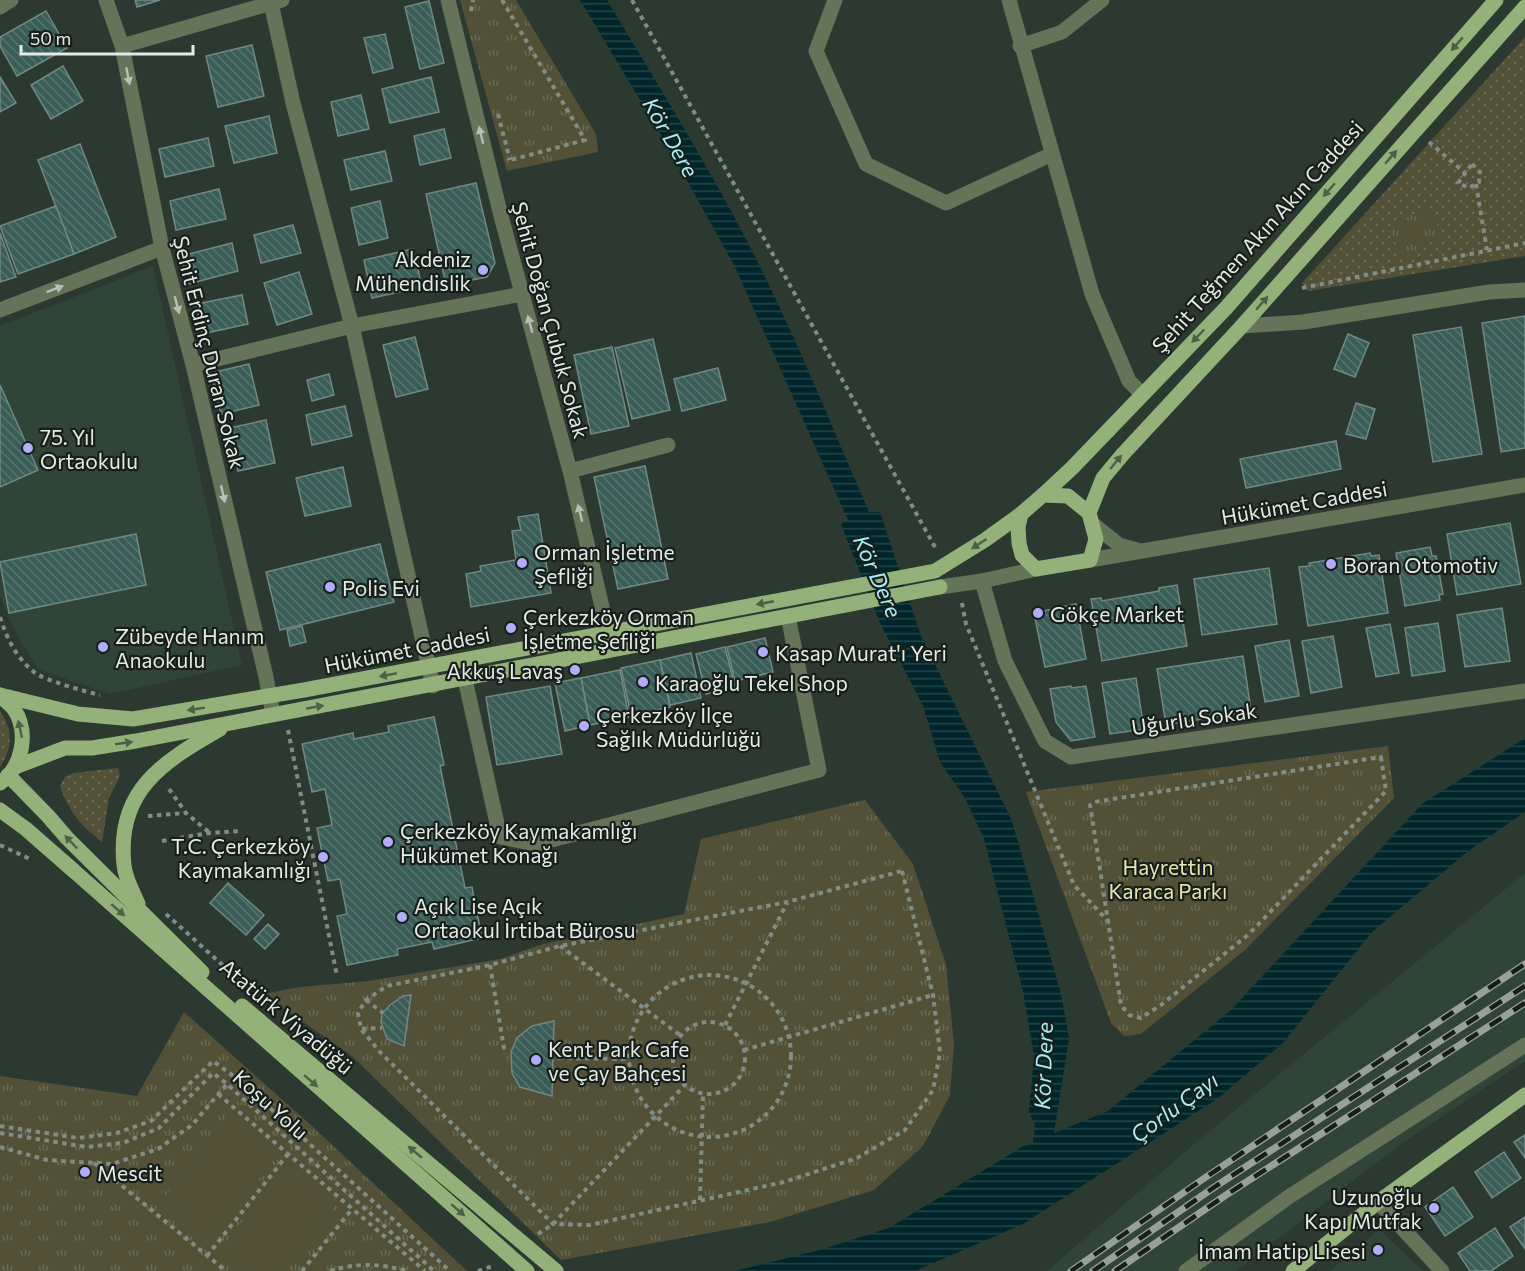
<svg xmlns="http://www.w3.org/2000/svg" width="1525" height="1271" font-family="Commissioner,sans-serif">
<defs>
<pattern id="grass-dots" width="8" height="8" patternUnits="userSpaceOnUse" patternTransform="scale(1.5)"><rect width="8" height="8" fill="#525138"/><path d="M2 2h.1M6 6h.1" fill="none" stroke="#6b6a55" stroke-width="1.8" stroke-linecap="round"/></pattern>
<pattern id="park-tufts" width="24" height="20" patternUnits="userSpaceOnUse" patternTransform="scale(1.5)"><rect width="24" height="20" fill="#525138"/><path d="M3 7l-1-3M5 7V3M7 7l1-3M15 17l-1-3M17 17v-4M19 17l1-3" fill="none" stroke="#6b6a55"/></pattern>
<pattern id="water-rules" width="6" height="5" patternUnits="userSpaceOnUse" patternTransform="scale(1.5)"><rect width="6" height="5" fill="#00252a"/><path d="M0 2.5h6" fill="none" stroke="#254549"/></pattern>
<pattern id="building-back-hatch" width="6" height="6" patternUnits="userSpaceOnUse" patternTransform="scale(1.5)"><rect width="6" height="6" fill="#3a5d57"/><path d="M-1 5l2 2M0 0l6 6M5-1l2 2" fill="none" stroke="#56746f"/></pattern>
</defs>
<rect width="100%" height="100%" fill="#2b3930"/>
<!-- built -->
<g fill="#304438">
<path d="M153,266L242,665L110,694L39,670L17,636L0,596V326Z"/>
<path d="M1525,873V1061L1401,1144L1236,1271H1047L1201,1138Z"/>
<path d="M1379,1229L1423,1271H1330Z"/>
</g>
<!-- grass -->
<g fill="url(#grass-dots)">
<path d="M1525,37V256L1308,291L1302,283Z"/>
<path d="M0,711C13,730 13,748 0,767Z"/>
<path d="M118,768L120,776L109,798L102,842C82,827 68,811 60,786L65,777L73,773Z"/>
</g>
<!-- park -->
<g fill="url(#park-tufts)">
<path d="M460,0H516L596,134L598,152L507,171Z"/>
<path d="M1426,207L1443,235L1404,258L1388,229Z"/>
<path d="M1388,746L1394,798L1245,950L1141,1034L1124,1036L1111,1023L1026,792Z"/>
<path d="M865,800L913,864L946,965L954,1044L950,1095L923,1146L874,1190L770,1222L561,1260L352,1056L263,994L300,987L369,981L500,959L543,944L684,914L701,839Z"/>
<path d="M184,1012L313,1127L467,1271H0V1076L137,1096Z"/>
</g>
<!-- pitch -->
<g fill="#525138">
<path d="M229,1113L279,1153L212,1237L163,1199Z"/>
<path d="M289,1163L338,1202L284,1271H251L222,1248Z"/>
</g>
<!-- water -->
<path fill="url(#water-rules)" d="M580,0H607C655,80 705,160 748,243C793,330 830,422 869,512H880L921,636L1012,821L1061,994L1069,1038L1054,1133L1108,1111L1231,1010L1422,804L1525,738V812L1467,852L1372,932L1283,1043L1217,1099L1023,1224L915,1271H734L820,1250L889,1228L1022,1147L1033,1143L1035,1125L1029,1112L1034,1056L1023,991L984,839L965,798L940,762L923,706L879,621L841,524L848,520L734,265L669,148Z"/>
<!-- building -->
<g fill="url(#building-back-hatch)" stroke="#738884" stroke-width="1.5">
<path d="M135,0H160L137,7Z"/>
<path d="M429,1L444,63L420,69L405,7Z"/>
<path d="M46,11L67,48L17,76L0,46V37Z"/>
<path d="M385,34L393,68L373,73L364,38Z"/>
<path d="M252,45L264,96L218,107L206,56Z"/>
<path d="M63,66L83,101L51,119L31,85Z"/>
<path d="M0,77L16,103L0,112Z"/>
<path d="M431,77L439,112L390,123L382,89Z"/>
<path d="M361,95L369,129L338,136L331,102Z"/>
<path d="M269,116L277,153L234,163L225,126Z"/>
<path d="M444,129L451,158L420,165L414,136Z"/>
<path d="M208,138L214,166L165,177L159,149Z"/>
<path d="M80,144L116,237L74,254L38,160Z"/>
<path d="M385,151L392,181L351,190L344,160Z"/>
<path d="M476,183L495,263L487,277L446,285L426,194Z"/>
<path d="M219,189L226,219L176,230L170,201Z"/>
<path d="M380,201L388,238L359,245L351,208Z"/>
<path d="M56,206L74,254L18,274L0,226Z"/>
<path d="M293,225L301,253L261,263L254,235Z"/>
<path d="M0,233L16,277L0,282Z"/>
<path d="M232,243L238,271L188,284L181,256Z"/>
<path d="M413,249L422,287L372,298L364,260Z"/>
<path d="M299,272L312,314L277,325L264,283Z"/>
<path d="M242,295L248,324L202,334L196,304Z"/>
<path d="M1525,316V448L1501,452L1482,323Z"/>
<path d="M1461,327L1482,454L1433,462L1413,335Z"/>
<path d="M1348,334L1369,343L1355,377L1334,369Z"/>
<path d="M415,337L428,389L396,397L383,345Z"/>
<path d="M653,339L670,410L632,419L615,348Z"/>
<path d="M612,347L629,426L591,434L574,355Z"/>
<path d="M249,364L259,405L221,414L211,373Z"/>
<path d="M718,368L726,400L682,411L674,379Z"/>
<path d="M329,374L334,395L312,401L307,380Z"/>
<path d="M0,385L38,470L0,487Z"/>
<path d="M1356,403L1375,409L1366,439L1346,434Z"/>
<path d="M345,406L352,436L312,445L306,415Z"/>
<path d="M266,420L275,463L238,471L229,428Z"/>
<path d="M1336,441L1341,469L1246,488L1240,459Z"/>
<path d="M645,466L668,579L618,589L594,477Z"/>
<path d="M343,467L351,506L305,516L296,478Z"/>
<path d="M538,514L551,593L471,607L466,574L481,571L480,566L516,560L512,531L521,530L518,517Z"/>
<path d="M1510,523L1521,584L1457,595L1447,534Z"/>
<path d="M136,534L146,585L9,613L0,562Z"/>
<path d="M380,544L394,602L280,630L266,572Z"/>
<path d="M1430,547L1432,556H1436L1443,594L1439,595L1440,600L1405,606L1396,553Z"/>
<path d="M1370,553L1371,556L1379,555L1388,613L1308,626L1299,567L1310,566L1309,563Z"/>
<path d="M1269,568L1277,624L1202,635L1194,579Z"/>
<path d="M1177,585L1187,646L1102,661L1091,599L1101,598L1102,601L1159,591V588Z"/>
<path d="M1076,604L1086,659L1045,667L1034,613Z"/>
<path d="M1502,608L1510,661L1465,667L1457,615Z"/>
<path d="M1438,623L1445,671L1412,676L1405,628Z"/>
<path d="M1390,624L1399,673L1376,677L1366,628Z"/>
<path d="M302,626L306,642L290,646L287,630Z"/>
<path d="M1333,636L1342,687L1311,693L1302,641Z"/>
<path d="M765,638L773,672L735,681L727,647Z"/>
<path d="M1289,640L1299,696L1265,702L1255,646Z"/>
<path d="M725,647L735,687L706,694L696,654Z"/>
<path d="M691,653L701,698L670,705L660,660Z"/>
<path d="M1243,656L1251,711L1166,725L1157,669Z"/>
<path d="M660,660L670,707L631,716L621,668Z"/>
<path d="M620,670L629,717L590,725L581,678Z"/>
<path d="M581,678L590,725L565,731L555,683Z"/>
<path d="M1136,678L1144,729L1110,734L1102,683Z"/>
<path d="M550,686L562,754L497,765L486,697Z"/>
<path d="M1071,686V688L1086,686L1095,737L1071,741L1056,722L1050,689Z"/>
<path d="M434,717L444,765L440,766L465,888L472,887L482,938L434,949L432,942L397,949L398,955L347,965L337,916L347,914L340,879L328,881L317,828L332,825L325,789L312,792L302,744L353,733L354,739L389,732L388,726Z"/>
<path d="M228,883L264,915L246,935L210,903Z"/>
<path d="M268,924L279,934L265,949L254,939Z"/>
<path d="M411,995L404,1046L387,1039L381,1022L382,1014L390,1005L403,996Z"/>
<path d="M554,1021L552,1096L520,1087L512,1073L511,1052L517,1038L532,1026Z"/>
<path d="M1525,1135V1158L1514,1142Z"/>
<path d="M1504,1152L1521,1178L1492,1198L1475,1172Z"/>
<path d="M1453,1187L1473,1217L1445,1236L1425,1207Z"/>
<path d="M1525,1217V1249L1510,1227Z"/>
<path d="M1495,1228L1513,1256L1491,1271H1470L1458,1253Z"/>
</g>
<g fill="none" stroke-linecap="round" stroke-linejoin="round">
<!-- path -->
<g stroke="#818c85" stroke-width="4" stroke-dasharray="4.5 4.5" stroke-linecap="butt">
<path d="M502,0L585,140L507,161"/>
<path d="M632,0L936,549"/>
<path d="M471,11L473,0"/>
<path d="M498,114L510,160"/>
<path d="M1429,142L1465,173"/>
<path d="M1472,164L1480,172L1479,182L1469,188L1458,183Z"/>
<path d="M1476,184L1487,250"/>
<path d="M1302,288L1525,243"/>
<path d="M962,603L966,624L1074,885L1107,920"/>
<path d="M0,617C7,639 16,657 34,672C43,680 87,692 100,695"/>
<path d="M288,730L337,976"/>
<path d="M1381,757L1386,791L1249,934L1161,1005L1141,1018L1129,1015L1121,1005L1090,805L1094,802Z"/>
<path d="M169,789L186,813L210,833"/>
<path d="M148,816L185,813"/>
<path d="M162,841L210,833L240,831"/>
<path d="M0,845L30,859"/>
<path d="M902,871L933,995L940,1052L933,1090L905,1130L857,1158L784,1182L590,1225L553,1224L379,1051L361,1029L358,1013L366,1000L387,986L490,965L560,946L787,902Z"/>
<path d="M560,946L680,1035"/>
<path d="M490,965L505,1054"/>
<circle cx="710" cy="1056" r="81"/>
<path d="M366,1000L383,1013"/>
<circle cx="709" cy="1058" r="36"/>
<path d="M725,1025L787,903"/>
<path d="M362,1029L382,1028"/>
<path d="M744,1050L933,995"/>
<path d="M558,1058L630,1059"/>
<path d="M218,1094L425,1271"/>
<path d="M0,1126L78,1138L117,1133L151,1121L213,1061L240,1081L450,1271"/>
<path d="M0,1133L87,1147L123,1143L159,1128L213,1073L227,1084L434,1271"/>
<path d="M0,1147L47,1160L112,1164L158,1149L192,1125L227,1084"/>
<path d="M94,1163L226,1271"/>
<path d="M700,1200L703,1094"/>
<path d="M538,1234L553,1224L685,1085"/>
<path d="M207,1256L288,1154"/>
<path d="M302,1271L352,1209"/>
<path d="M330,1271C358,1262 380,1264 408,1271"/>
<path d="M478,1271L493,1266"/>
</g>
<!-- minor -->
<g stroke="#657458" stroke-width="15">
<path d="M106,0L122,46L162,248L193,365L266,677L273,714"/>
<path d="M448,0L501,216L570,471L611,645"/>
<path d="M835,0L816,51L866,164L946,203L1052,154"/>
<path d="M1009,0L1092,294L1129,381L1142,394"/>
<path d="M271,3L293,103L352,326L522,294"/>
<path d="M0,7L11,0"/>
<path d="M122,46L282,0"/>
<path d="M1020,46L1062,32L1102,0"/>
<path d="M0,310L162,248"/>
<path d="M1242,326L1303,322L1489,292L1525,290"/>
<path d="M193,365L352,326L433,686"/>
<path d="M570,471L668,445"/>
<path d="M1093,524L1119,545L1137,550"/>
<path d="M1090,560L1525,485"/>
<path d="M982,581L1005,661L1045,741L1071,757L1525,691"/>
<path d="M940,587L982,581L1036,569"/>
<path d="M465,679L500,837L536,844L819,770L788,616"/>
<path d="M1378,1202L1442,1271"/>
<path d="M1186,1271L1290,1196L1525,1045"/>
</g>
<!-- major -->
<g stroke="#93b178" stroke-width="15">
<path d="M1043,495L1072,468L1226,308L1496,0"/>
<path d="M1043,495L1068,496L1089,513L1096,539L1090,560L1036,569L1022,555L1019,543L1018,527L1021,514Z"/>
<path d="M1089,513L1103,478L1123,454L1242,326L1525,7"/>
<path d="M0,695L78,714L133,719L304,690L935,571L985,540L1021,514"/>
<path d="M0,695C4,700 10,704 14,709C29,732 23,767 0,783"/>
<path d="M15,767L65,748H92L136,741L940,587"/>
<path d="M8,775L48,816L67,838L202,972"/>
<path d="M0,810L26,829L74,871"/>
<path d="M138,904C133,892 125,878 124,865C116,790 163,762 220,729"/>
<path d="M1293,1271L1378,1202L1525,1095"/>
</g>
<!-- rail casing -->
<g stroke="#96a19a" stroke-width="7">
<g id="rail">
<path d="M1071,1271L1206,1177L1525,964"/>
<path d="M1093,1271L1216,1186L1525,986"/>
<path d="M1115,1271L1226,1195L1525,1003"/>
</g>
</g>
<!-- rail -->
<use href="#rail" stroke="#181f1b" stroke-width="4.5" stroke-dasharray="14" stroke-linecap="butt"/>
<!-- path-bridge -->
<path stroke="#818c85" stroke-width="4" stroke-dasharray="4.5 4.5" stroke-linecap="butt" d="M166,914L248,988"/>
<!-- major-bridge -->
<g stroke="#93b178" stroke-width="15">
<path d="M74,871L527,1271"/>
<path d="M242,1006L556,1271"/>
</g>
</g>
<!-- one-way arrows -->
<defs><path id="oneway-solid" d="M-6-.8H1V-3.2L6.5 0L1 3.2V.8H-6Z" transform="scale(1.5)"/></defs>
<g fill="#4f6145">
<use href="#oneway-solid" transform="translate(1457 44) rotate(131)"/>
<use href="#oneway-solid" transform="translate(1391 157) rotate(-49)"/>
<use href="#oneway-solid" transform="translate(1329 190) rotate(131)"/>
<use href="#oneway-solid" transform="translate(1262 303) rotate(-49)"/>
<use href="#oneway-solid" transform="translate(1198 336) rotate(134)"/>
<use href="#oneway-solid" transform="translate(1116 462) rotate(-51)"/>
<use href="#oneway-solid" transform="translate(979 544) rotate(147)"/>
<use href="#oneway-solid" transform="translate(765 603) rotate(169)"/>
<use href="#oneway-solid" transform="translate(388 675) rotate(169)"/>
<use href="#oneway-solid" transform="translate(315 707) rotate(-10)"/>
<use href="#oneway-solid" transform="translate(196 709) rotate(171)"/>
<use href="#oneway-solid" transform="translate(20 729) rotate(-102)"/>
<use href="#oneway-solid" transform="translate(124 743) rotate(-8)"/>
<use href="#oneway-solid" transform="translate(71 842) rotate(-134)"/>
<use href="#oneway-solid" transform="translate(118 910) rotate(41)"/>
<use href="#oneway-solid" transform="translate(311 1081) rotate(41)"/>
<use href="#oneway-solid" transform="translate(415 1152) rotate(-140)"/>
<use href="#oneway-solid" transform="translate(458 1210) rotate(41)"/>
</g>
<g fill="#b6c1b4">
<use href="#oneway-solid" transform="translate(128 76) rotate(79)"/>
<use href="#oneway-solid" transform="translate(481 135) rotate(-104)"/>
<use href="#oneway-solid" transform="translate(55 289) rotate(-21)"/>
<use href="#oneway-solid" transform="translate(177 305) rotate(75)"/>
<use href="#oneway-solid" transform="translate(530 324) rotate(-105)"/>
<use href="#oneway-solid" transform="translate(223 494) rotate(77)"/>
<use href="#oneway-solid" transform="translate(580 513) rotate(-104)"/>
</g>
<!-- markers -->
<g fill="#b2adf9" stroke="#181f1b" stroke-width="2">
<circle cx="483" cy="270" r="6"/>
<circle cx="28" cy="448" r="6"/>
<circle cx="522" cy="563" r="6"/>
<circle cx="1331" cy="564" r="6"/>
<circle cx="330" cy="587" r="6"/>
<circle cx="1038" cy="613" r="6"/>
<circle cx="511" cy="628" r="6"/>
<circle cx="103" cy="647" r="6"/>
<circle cx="763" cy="652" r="6"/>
<circle cx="575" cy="670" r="6"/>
<circle cx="643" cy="682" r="6"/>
<circle cx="584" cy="726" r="6"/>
<circle cx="388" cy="842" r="6"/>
<circle cx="323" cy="857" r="6"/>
<circle cx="402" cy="917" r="6"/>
<circle cx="536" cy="1060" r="6"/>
<circle cx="85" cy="1172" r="6"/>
<circle cx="1434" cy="1208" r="6"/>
<circle cx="1378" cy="1250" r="6"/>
</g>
<g text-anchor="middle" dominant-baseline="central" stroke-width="4.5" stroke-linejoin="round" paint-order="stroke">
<!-- street labels -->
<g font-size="21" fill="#e2ebe5" stroke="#181f1b">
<text transform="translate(1257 236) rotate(-48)">Şehit Teğmen Akın Akın Caddesi</text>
<text transform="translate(551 320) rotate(75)">Şehit Doğan Çubuk Sokak</text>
<text transform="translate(210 352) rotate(76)">Şehit Erdinç Duran Sokak</text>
<text transform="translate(1304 502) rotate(-10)">Hükümet Caddesi</text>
<text transform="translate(407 649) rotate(-11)">Hükümet Caddesi</text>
<text transform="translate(1194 718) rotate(-8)">Uğurlu Sokak</text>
<text transform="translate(287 1016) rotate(40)">Atatürk Viyadüğü</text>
<text transform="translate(271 1104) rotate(42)">Koşu Yolu</text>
</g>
<!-- poi labels -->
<g font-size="21" fill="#e2ebe5" stroke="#181f1b" text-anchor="start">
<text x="471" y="258" text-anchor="end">Akdeniz<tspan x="471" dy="24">Mühendislik</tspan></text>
<text x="40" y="436">75. Yıl<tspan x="40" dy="24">Ortaokulu</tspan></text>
<text x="534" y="551">Orman İşletme<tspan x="534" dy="24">Şefliği</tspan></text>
<text x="1343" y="564">Boran Otomotiv</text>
<text x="342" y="587">Polis Evi</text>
<text x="1050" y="613">Gökçe Market</text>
<text x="523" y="616">Çerkezköy Orman<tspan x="523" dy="24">İşletme Şefliği</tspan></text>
<text x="115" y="635">Zübeyde Hanım<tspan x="115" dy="24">Anaokulu</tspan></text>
<text x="775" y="652">Kasap Murat'ı Yeri</text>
<text x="563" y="670" text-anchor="end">Akkuş Lavaş</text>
<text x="655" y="682">Karaoğlu Tekel Shop</text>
<text x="596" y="714">Çerkezköy İlçe<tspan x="596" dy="24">Sağlık Müdürlüğü</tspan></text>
<text x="400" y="830">Çerkezköy Kaymakamlığı<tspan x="400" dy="24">Hükümet Konağı</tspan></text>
<text x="311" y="845" text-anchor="end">T.C. Çerkezköy<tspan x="311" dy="24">Kaymakamlığı</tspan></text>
<text x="414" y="905">Açık Lise Açık<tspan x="414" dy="24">Ortaokul İrtibat Bürosu</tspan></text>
<text x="548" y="1048">Kent Park Cafe<tspan x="548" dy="24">ve Çay Bahçesi</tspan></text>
<text x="97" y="1172">Mescit</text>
<text x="1422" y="1196" text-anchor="end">Uzunoğlu<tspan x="1422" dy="24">Kapı Mutfak</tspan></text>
<text x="1366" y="1250" text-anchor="end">İmam Hatip Lisesi</text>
</g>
<!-- park labels -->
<g font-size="21" fill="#e7e5ad" stroke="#181f1b">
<text x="1168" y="866">Hayrettin<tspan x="1168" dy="24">Karaca Parkı</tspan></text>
</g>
<!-- water labels -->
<g font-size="22" font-style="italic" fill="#a7edf9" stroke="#181f1b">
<text transform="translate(671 137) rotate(60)">Kör Dere</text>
<text transform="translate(878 576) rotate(66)">Kör Dere</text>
<text transform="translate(1043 1066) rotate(-88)">Kör Dere</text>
<text transform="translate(1174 1107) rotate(-36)">Çorlu Çayı</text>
</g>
</g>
<!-- scale -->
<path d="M21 45v9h172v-9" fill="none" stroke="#e2ebe5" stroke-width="3"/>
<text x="30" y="45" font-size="18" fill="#e2ebe5" stroke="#181f1b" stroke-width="4.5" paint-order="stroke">50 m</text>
</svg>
